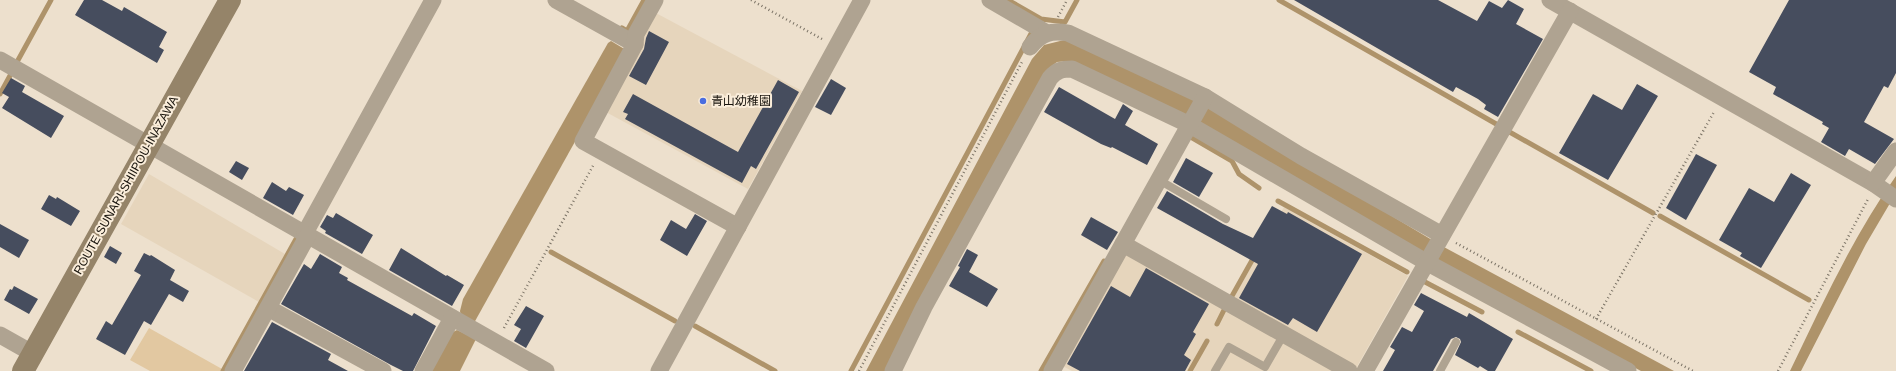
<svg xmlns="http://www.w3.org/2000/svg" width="1896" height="371" font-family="Helvetica,'Noto Sans JP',sans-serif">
<rect width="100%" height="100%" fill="#ede0cd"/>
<!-- built -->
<g fill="#e6d5bc">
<path d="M654,12L802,91L748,189L604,111Z"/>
<path d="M149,174L285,254L259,302L121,224Z"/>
<path d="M1284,207L1408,276L1355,370L1232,301Z"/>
<path d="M1122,252L1341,371H1072L1059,364Z"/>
</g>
<!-- green -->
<path fill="#e2c8a1" d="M149,328L222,369L221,371H150L130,360Z"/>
<!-- water -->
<g fill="#ae936a">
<path d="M1068,39L1193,97L1442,246L1674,371H1641L1068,61L1057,62L1048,69L918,303L885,371H866L1032,59L1044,45Z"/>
<path d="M611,41L626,50L474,323L461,316L460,311L463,299L608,43Z"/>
<path d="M1896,176V193L1866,244L1801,371H1790C1822,305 1853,236 1896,176Z"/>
<path d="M457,330L476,339L460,371H428L449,334Z"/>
</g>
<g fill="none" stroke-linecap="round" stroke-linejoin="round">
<!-- stream -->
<g stroke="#ae936a" stroke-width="5">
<path d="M1008,0L1041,19L1065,22L1077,0"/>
<path d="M1279,0L1498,125"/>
<path d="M622,28L627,31L644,0"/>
<path d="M17,62L51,0"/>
<path d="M0,94L12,72"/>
<path d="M1506,130L1653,213"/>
<path d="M1189,136L1232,161L1239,174L1259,188"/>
<path d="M1278,201L1407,272"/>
<path d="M1660,216L1809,300"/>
<path d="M551,252L675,321"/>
<path d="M1425,282L1482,312"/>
<path d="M1232,296L1255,255"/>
<path d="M1217,324L1226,306"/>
<path d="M695,326L775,371"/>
<path d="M1518,332L1591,371"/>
<path d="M223,371L296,239"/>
<path d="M851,371L1033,30"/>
<path d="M1041,371L1104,261"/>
<path d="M1190,371L1207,341"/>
</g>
</g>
<!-- building -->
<g fill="#464d5e">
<path d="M84,0H102L122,11L124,7L167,32L159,47L164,50L157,63L75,15Z"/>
<path d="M1294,0H1438L1477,21L1489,1L1502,8L1508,0L1524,9L1516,24L1543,39L1498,117L1484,109L1486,105L1478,99L1456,87L1453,92Z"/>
<path d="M1789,0H1896V73L1888,88L1884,86L1864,122L1894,139L1875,164L1849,149L1845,156L1821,142L1829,128L1822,124L1823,122L1773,94L1776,87L1749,72Z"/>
<path d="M649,31L669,42L646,85L629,76L644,49L646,38Z"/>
<path d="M11,78L25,86L22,92L64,116L51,138L2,108L9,97L2,93Z"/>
<path d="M831,79L846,88L831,115L815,107Z"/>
<path d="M778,80L799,92L756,169L751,166L742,183L625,119L628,114L623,112L633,94L738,152Z"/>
<path d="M1637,84L1658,96L1608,180L1559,153L1593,94L1622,110Z"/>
<path d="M1059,87L1115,119L1123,104L1133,111L1125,125L1158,144L1147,165L1112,147L1111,148L1101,144L1044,112Z"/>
<path d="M1696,154L1717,165L1686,220L1666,208Z"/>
<path d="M1186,158L1213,173L1199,197L1173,182Z"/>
<path d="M236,161L249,168L242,180L229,172Z"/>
<path d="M1791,173L1811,185L1761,268L1740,256L1742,253L1719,240L1749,188L1774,202Z"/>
<path d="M272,182L286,191L289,187L304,195L293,215L263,198Z"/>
<path d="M1167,191L1223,224L1253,238L1272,206L1287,214L1288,212L1362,254L1317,332L1293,318L1288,325L1239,298L1258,264L1157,208Z"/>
<path d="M49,195L56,199L57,197L80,211L71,226L41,209Z"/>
<path d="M336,213L373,235L362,254L325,233L326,231L320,227L327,215L333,218Z"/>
<path d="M695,214L707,221L687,256L660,240L671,220L686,229Z"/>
<path d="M1091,217L1118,232L1107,250L1081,235Z"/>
<path d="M0,224L29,240L19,258L0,247Z"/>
<path d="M110,246L122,253L116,264L104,257Z"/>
<path d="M401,248L446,276L447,275L464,285L452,306L389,270Z"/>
<path d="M967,249L978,255L969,272L998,289L987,307L949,286L960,267L958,266Z"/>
<path d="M144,253L150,256L151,255L175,270L170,280L189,291L183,302L169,294L151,325L144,321L125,355L96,339L106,321L112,325L141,275L134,271Z"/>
<path d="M320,254L342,267L339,273L348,278L347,280L412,316L414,313L436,326L413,371H403L391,365L281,304L304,264L311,269Z"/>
<path d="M1146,268L1209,304L1193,332L1196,334L1184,355L1191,360L1185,371H1080L1067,364L1111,286L1130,297Z"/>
<path d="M14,286L38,299L29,314L4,300L10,289L12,290Z"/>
<path d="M1421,293L1467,317L1469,313L1513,339L1495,371H1488L1480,366L1478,368L1455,355L1461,342L1460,339L1456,337L1451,339L1433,371H1383L1395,350L1390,347L1402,327L1412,332L1424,311L1414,305Z"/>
<path d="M526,306L544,316L526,348L514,341L521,329L514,325Z"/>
<path d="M272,322L331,354L328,360L348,371H244Z"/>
</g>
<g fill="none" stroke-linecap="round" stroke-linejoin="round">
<!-- path -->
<g stroke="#7b7366" stroke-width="2.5" stroke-dasharray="1 3" stroke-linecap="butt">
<path d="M751,0L822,39"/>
<path d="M1058,17L1067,0"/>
<path d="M1456,243L1693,371"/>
<path d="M1596,319L1714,112"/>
<path d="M504,328L594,164"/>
<path d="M859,371L1023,60"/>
<path d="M1778,371L1868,199"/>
</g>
<!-- service -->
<g stroke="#afa391" stroke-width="8">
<path d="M1159,180L1226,219"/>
<path d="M1215,371L1229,347L1265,367L1284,334"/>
<path d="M1440,371L1456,342"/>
</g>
<!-- minor -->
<g stroke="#afa391" stroke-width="17">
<path d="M556,0L635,44"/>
<path d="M655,0L636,34L635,44L583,141L738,227"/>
<path d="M990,0L1047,33"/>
<path d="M1550,0L1873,183L1896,199"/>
<path d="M1030,47C1041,33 1051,30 1068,33L1205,97L1301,156L1442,235"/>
<path d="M0,60L546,371"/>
<path d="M1873,183L1896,151"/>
<path d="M305,233L433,0"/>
<path d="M1123,244L1349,371"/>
<path d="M268,308L383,371"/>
<path d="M0,335L32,353"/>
<path d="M233,371L308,235"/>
<path d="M423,371L452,318"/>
<path d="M659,371L862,0"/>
<path d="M893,371L924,307L1050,78C1057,70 1062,69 1072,69L1190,125L1426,262L1628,371"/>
<path d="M1052,371L1205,97"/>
<path d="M1365,371L1570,11"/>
</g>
<!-- secondary -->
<path stroke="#958469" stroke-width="22" d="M23,371L230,0"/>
</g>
<!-- markers -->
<circle fill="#496de0" stroke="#faedda" stroke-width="1.5" cx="703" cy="101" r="4"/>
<g text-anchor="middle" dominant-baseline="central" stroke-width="4" stroke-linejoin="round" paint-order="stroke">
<!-- poi labels -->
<g font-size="12" fill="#18140d" stroke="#faedda" text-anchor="start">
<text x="711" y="101">青山幼稚園</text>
</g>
<!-- street labels -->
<g font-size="12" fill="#18140d" stroke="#faedda">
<text transform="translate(126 185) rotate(-61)">ROUTE SUNARI-SHIIPOU-INAZAWA</text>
</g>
</g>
</svg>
